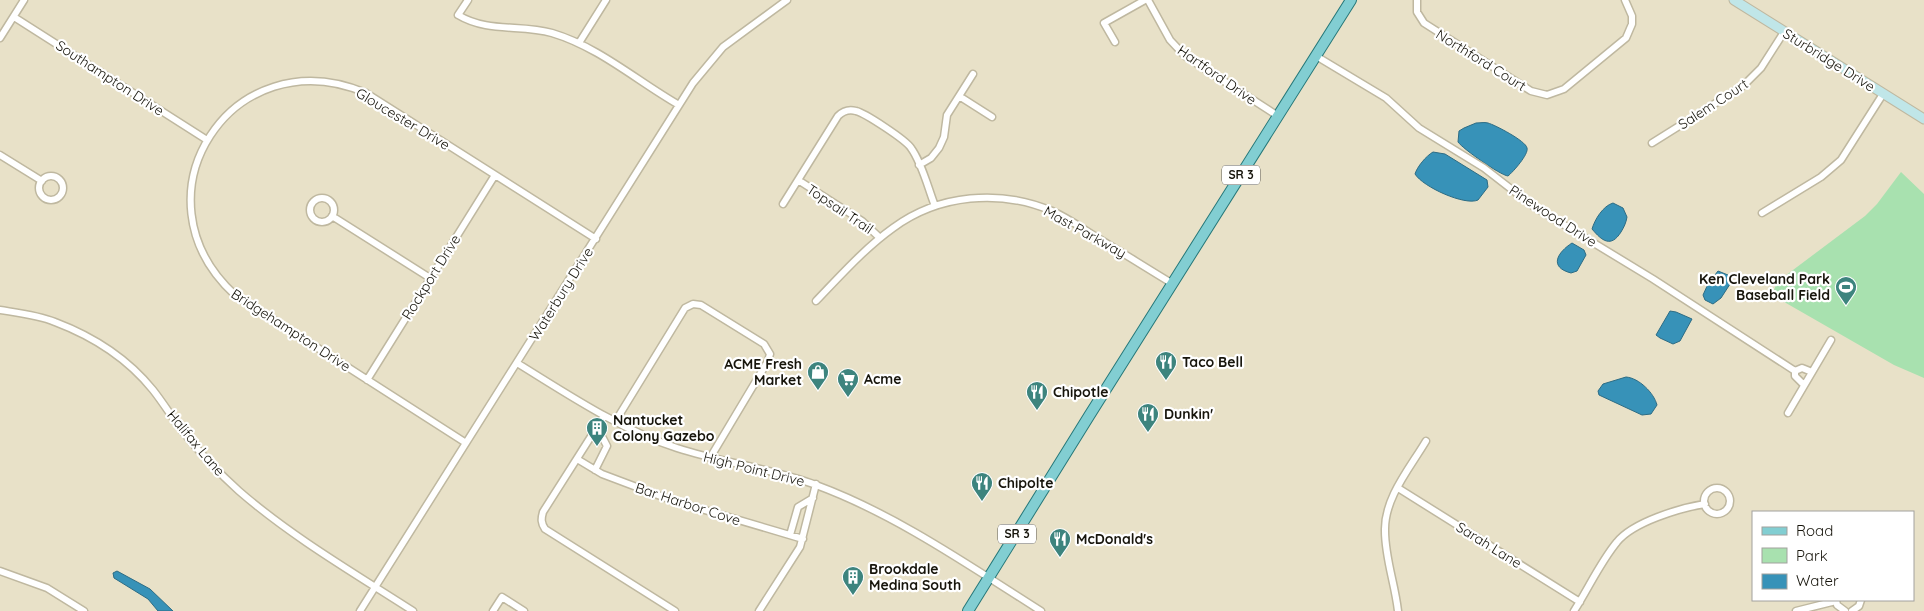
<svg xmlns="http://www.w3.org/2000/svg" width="1924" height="611" font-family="Quicksand,sans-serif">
  <rect width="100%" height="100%" fill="#e8e1c8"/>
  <path fill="#a8e1af" d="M1901 172 1924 194V378L1894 365 1779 299 1774 290 1777 282 1865 216 1877 204Z"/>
  <path fill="#3792b8" stroke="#2d6c84" d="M1476 123C1480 123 1484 122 1488 123 1495 125 1526 141 1527 148 1529 154 1513 172 1508 176 1500 175 1463 149 1458 142L1459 131 1464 128Z
    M1433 152 1445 154 1487 180 1488 187 1478 200C1465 206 1423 187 1415 174 1417 167 1426 156 1433 152Z
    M1613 203 1623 208 1627 217C1626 223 1624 227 1621 232 1611 248 1602 241 1592 229 1595 219 1603 206 1613 203Z
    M1572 243 1584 250 1586 255 1577 271 1571 273C1548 267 1558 252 1572 243Z
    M1718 271 1728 275 1732 281 1721 298 1713 304 1705 300 1703 295 1708 284Z
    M1670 311 1676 312 1692 319 1680 341 1673 344 1660 338 1656 335Z
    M1626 377C1639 378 1654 393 1657 405L1651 414 1642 415 1599 395 1598 391 1603 384Z
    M117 571 150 589 173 611H158L148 599 114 578 113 573Z"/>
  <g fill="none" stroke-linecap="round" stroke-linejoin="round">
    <g stroke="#bfb8a0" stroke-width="9">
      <path id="street" d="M468 0 458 15C488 33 521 24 552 33 599 47 637 81 679 105
        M1148 0 1170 40 1185 56 1278 116
        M1417 0V12L1424 23 1531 91 1547 95 1564 89 1626 38 1632 24V16L1625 0
        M14 17 207 140
        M0 38 24 0
        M1115 42 1104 23 1145 0
        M579 43 606 0
        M1316 56 1386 98 1419 128 1484 168 1533 206 1653 279 1795 371
        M959 96 992 117
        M1652 143 1743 86 1761 68 1784 32
        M0 155 42 181
        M919 165 931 158 939 148 944 137 947 115 973 74
        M39 188a12 12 0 1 1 24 0a12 12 0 1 1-24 0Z
        M798 180 862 221 880 238
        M310 210a12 12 0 1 1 24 0a12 12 0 1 1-24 0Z
        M783 204 838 116C843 111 849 109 856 111 865 113 906 140 911 148 922 163 928 188 935 206
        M1762 213 1821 177 1841 160 1883 94
        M332 216 430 278
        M816 301C840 276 865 248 893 228 939 194 1000 189 1052 211 1068 218 1083 229 1098 238 1123 253 1148 269 1173 284
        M0 310C19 313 38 315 55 322 92 336 128 359 153 390 164 404 173 419 184 433 201 454 219 473 239 491 292 537 354 573 413 611
        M517 363C569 395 619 429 677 448 723 463 771 468 816 485 895 514 970 566 1041 611
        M367 380 495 175
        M1804 385 1795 376V371L1802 368 1812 372
        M1788 413 1831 340
        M604 416 543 512C541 519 541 523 545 529L675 611
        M615 422 685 308 693 304 701 305 764 344 770 354 768 361 710 458
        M466 443 235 295C128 197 232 36 366 93L596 239
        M577 459 602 474 671 500 803 539
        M595 470 607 446 597 427
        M1704 501a13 13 0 1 1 26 0a13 13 0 1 1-26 0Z
        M1398 488 1580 602
        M790 535 798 507 813 498
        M0 571 47 588 84 611
        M1836 600 1837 605 1845 611
        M360 611 693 83 723 47 787 0
        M493 611 502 597 524 611
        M759 611 800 547 816 484
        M1398 611C1395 584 1385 558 1385 531 1384 498 1410 468 1426 441
        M1574 611C1588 589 1601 561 1617 542 1633 522 1680 508 1705 504
        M1796 611 1836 601
        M1852 611 1859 606 1861 600"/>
    </g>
    <g stroke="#bfb8a0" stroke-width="11">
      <path id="secondary" d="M1734 0 1924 119"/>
    </g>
    <g stroke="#267879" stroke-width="12">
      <path id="primary" d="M968 611 1089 416 1351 0"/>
    </g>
    <use href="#street" stroke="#fff" stroke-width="6"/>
    <use href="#secondary" stroke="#c0e6e8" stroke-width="9"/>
    <use href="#primary" stroke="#82ced2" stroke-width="10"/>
  </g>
  <defs>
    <g id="stadium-pin" transform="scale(1.125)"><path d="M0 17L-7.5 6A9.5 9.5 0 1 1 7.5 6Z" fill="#3d847e" stroke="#fff"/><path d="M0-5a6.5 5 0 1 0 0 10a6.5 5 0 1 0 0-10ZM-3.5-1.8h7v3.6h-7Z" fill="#fff"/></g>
    <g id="restaurant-pin" transform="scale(1.125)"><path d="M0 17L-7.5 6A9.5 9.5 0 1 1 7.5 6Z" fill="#3d847e" stroke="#fff"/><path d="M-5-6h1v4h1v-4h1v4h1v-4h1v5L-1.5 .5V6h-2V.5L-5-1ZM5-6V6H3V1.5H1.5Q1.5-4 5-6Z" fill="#fff"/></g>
    <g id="shop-pin" transform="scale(1.125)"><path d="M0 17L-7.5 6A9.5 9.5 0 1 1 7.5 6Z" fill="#3d847e" stroke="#fff"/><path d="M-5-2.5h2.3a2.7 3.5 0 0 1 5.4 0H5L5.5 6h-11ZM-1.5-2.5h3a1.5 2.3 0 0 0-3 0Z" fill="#fff"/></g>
    <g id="supermarket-pin" transform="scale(1.125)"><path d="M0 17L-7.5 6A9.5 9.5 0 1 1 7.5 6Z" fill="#3d847e" stroke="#fff"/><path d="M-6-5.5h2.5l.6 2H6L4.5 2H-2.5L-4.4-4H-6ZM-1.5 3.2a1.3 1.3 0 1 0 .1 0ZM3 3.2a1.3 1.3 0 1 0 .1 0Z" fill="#fff"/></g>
    <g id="building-pin" transform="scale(1.125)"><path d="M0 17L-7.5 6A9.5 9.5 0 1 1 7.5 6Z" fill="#3d847e" stroke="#fff"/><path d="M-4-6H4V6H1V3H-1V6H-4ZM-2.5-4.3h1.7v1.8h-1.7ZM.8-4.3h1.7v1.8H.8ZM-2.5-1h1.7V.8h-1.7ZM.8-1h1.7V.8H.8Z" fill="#fff"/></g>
  </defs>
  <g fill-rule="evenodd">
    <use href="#stadium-pin" x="1846" y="287"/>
    <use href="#restaurant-pin" x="1166" y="362"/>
    <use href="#shop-pin" x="818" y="372"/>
    <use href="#supermarket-pin" x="848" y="379"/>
    <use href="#restaurant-pin" x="1037" y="392"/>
    <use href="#restaurant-pin" x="1148" y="414"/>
    <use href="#building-pin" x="597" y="428"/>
    <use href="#restaurant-pin" x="982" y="483"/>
    <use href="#restaurant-pin" x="1060" y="539"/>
    <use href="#building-pin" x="853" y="577"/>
  </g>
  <g text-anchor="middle" stroke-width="4.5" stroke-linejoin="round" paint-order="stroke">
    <g fill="#fff" stroke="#5d5b55" stroke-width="1">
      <rect x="1222" y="165.5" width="38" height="19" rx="4"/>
      <rect x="998" y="524.5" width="38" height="19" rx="4"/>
    </g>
    <g font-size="12" font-weight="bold" fill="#17150c">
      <text x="1241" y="179">SR 3</text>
      <text x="1017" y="538">SR 3</text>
    </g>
    <g font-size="14" fill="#17150c" stroke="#fff">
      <text transform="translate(1481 60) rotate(32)" y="5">Northford Court</text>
      <text transform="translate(1829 60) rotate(32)" y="5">Sturbridge Drive</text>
      <text transform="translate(1217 75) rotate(35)" y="5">Hartford Drive</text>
      <text transform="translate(110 78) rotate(33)" y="5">Southampton Drive</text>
      <text transform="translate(1713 104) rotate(-33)" y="5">Salem Court</text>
      <text transform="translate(403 119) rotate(31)" y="5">Gloucester Drive</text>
      <text transform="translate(840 209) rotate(34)" y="5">Topsail Trail</text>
      <text transform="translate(1553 216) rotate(33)" y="5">Pinewood Drive</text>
      <text transform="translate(1085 232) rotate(29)" y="5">Mast Parkway</text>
      <text transform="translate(431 277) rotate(-58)" y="5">Rockport Drive</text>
      <text transform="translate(561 294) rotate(-58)" y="5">Waterbury Drive</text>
      <text transform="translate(291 330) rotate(33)" y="5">Bridgehampton Drive</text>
      <text transform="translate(196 443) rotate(50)" y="5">Halifax Lane</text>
      <text transform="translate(754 469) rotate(14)" y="5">High Point Drive</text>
      <text transform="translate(688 504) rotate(18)" y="5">Bar Harbor Cove</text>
      <text transform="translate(1489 545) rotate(32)" y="5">Sarah Lane</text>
    </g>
    <g font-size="14" font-weight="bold" fill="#17150c" stroke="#fff" text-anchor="start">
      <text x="1830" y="284" text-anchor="end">Ken Cleveland Park<tspan x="1830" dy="16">Baseball Field</tspan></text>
      <text x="1182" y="367">Taco Bell</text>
      <text x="802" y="369" text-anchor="end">ACME Fresh<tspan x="802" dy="16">Market</tspan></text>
      <text x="864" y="384">Acme</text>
      <text x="1053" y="397">Chipotle</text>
      <text x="1164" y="419">Dunkin'</text>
      <text x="613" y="425">Nantucket<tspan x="613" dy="16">Colony Gazebo</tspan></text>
      <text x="998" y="488">Chipolte</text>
      <text x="1076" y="544">McDonald's</text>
      <text x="869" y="574">Brookdale<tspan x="869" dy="16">Medina South</tspan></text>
    </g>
  </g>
  <rect x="1752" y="511" width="162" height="90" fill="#ffffff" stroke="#a2a19e"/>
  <rect x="1762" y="527" width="25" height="8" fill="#82ced2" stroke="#a2a19e"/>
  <text x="1796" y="536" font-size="15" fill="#17150c">Road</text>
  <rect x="1762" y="548" width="25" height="15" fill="#a8e1af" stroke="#a2a19e"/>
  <text x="1796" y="561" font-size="15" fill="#17150c">Park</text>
  <rect x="1762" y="574" width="25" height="15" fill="#3792b8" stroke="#a2a19e"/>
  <text x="1796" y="586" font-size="15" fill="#17150c">Water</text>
</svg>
